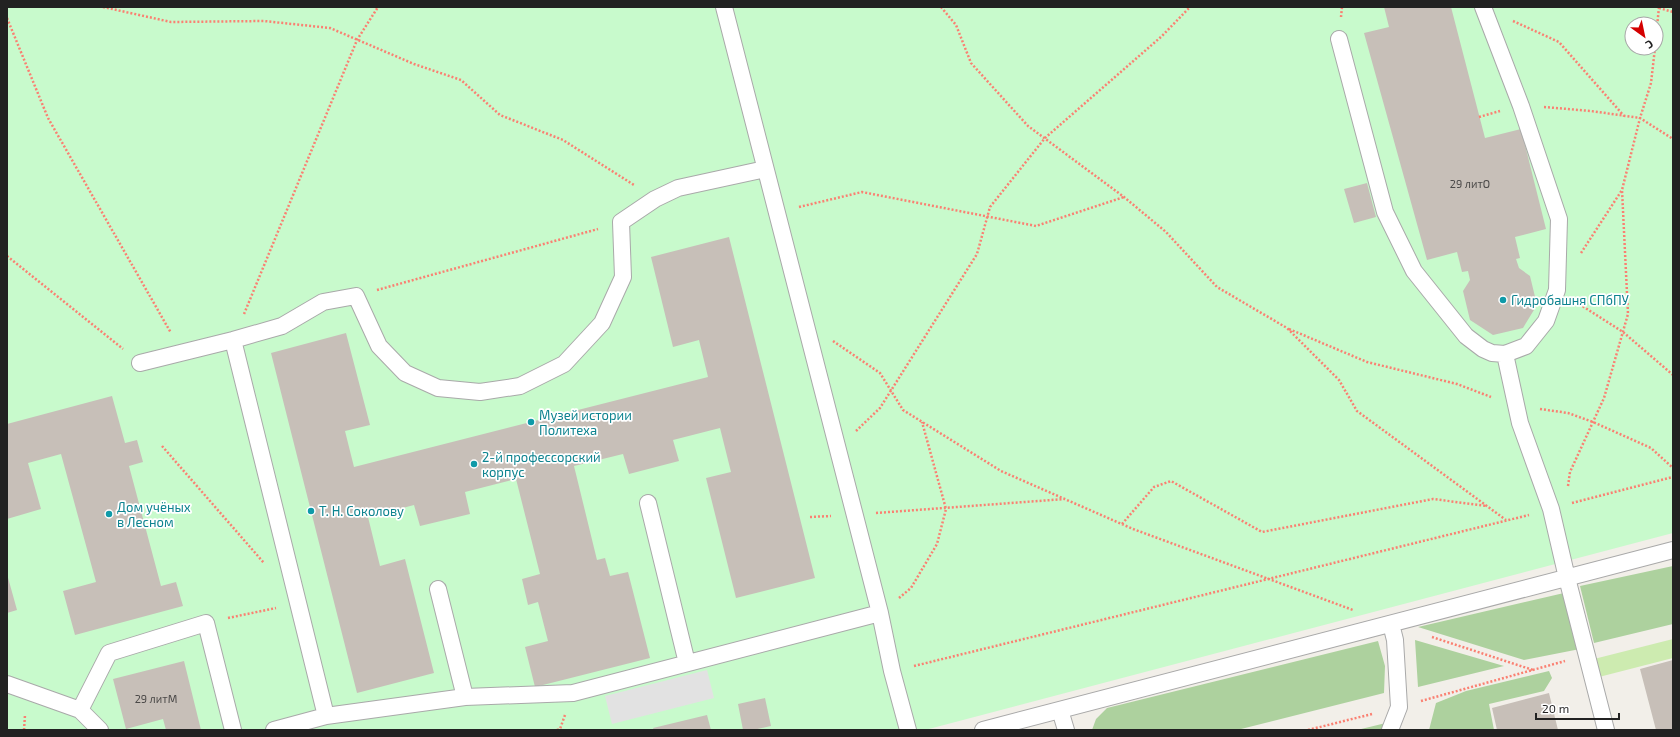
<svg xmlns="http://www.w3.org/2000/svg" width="1680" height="737" font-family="'Exo 2',sans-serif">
  <rect width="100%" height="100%" fill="#f2efe9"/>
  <path fill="#cdebb0" d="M1673 639V658L1599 677 1594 659Z"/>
  <path fill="#add19e" d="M1673 566V624L1594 643 1580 586Z
    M1564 593 1580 649 1524 660 1418 627Z
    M1415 640 1504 666 1418 687Z
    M1378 641 1385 666 1384 693 1237 730H1092L1096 719 1107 708Z
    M1549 671 1552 678 1544 691 1489 704 1494 730H1429L1436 703 1466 691Z
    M1390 722 1387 730H1357Z"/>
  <path fill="#c8facc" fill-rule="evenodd" d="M7 7H1673V533L925 730H7ZM1632 24H1656V48H1632Z"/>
  <path fill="#e2e2e2" d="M707 670 714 698 612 724 605 696Z"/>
  <path fill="#c7bfb8" d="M1384 7H1451L1485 138 1521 129 1546 229 1515 237 1520 258 1516 259 1519 268 1530 276 1537 305 1523 328 1493 335 1470 320 1463 291 1470 280 1468 271 1462 272 1457 252 1427 260 1364 33 1389 27Z
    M1367 183 1376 217 1354 223 1344 189Z
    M729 237 815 578 736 598 706 478 731 472 720 428 673 440 679 461 629 474 623 454 574 466 597 560 605 558 610 576 628 572 650 658 535 687 525 647 548 641 538 602 528 605 522 579 540 574 516 479 465 492 470 514 420 526 414 505 368 517 380 566 405 559 434 673 357 693 271 353 346 333 370 425 345 431 354 467 708 377 699 340 673 347 651 257Z
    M112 396 125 443 137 440 143 462 129 466 161 586 176 582 183 606 75 635 63 591 96 582 61 454 28 463 41 509 7 519V424Z
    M7 574 17 610 7 613Z
    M1673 660V730H1656L1640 669Z
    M184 661 201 730H166L163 719 126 729 113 679Z
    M1549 693 1558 730H1497L1492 708Z
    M765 698 771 726 753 730H743L738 704Z
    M707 715 711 730H654L653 728Z"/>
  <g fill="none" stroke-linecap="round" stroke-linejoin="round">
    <g stroke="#a9a9a9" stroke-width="18">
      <path id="lane" d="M724 7 880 613 892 671 908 730
        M1339 39 1385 212 1414 271 1466 336 1483 349 1492 353 1505 354 1526 346 1546 321 1557 290 1559 219 1521 106 1483 7
        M233 340 326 716
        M1505 354 1520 423 1551 509 1567 578 1606 730
        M140 363 233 340 282 326 323 302 356 296 379 346 405 373 438 388 480 392 520 386 564 364 602 323 623 277 621 222 655 199 678 188 765 169
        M648 503 687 663
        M438 589 465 697
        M7 684 80 710 100 730
        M80 710 109 653 206 623 233 730
        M1060 710 1066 730
        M274 730 326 716 465 697 573 693 880 613
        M983 730 1673 550
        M1390 730 1399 707 1395 640 1391 624"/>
    </g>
    <path stroke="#fa8072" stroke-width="2.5" stroke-dasharray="2 2" stroke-linecap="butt" d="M103 7 171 22 264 21 330 28 414 64 461 80 500 115 563 140 634 185
      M941 7 956 25 971 63 1028 126 1124 197 1166 232 1217 287 1287 328 1339 380 1357 411 1506 520
      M1659 8 1673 12
      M1341 17 1342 7
      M7 18 48 118 171 333
      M1513 21 1559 42 1624 116
      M1656 37 1659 7
      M1544 107 1591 111 1640 118 1673 139
      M1479 117 1500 111
      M799 207 862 192 1036 226 1124 197
      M1581 253 1622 190
      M7 256 123 349
      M377 290 598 229
      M1576 302 1623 332 1673 375
      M244 314 357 40 378 7
      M1289 329 1367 362 1457 384 1491 397
      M833 341 880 373 903 410 1001 471 1133 529 1353 610
      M1540 409 1568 413 1593 422 1651 448 1673 468
      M856 431 880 408 977 254 990 207 1045 138 1162 36 1190 7
      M162 446 264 563
      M1568 486 1570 472 1604 398 1628 314 1622 190 1640 118 1651 83 1655 48
      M1572 503 1673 477
      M876 513 1065 499
      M810 517 831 516
      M1122 524 1154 487 1171 481 1262 532 1433 499 1487 506
      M899 598 911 588 937 544 946 509 922 422
      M228 618 276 608
      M1432 637 1533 670
      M914 666 1529 515
      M1421 701 1565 661
      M24 730 25 715
      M557 730 560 729 565 715
      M1308 730 1372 714"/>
    <use href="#lane" stroke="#fff" stroke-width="16"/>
  </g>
  <g fill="#0f9aa8" stroke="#fff" stroke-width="1.5">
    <circle cx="1503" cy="300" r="4"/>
    <circle cx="531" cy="422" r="4"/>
    <circle cx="474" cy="464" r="4"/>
    <circle cx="311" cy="511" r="4"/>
    <circle cx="109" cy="514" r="4"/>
  </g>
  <g text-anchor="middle" stroke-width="3.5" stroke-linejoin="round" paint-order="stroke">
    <g font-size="11" fill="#4b4948">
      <text x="1470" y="188">29 литО</text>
      <text x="156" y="703">29 литМ</text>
    </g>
    <g font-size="13" fill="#0d838f" stroke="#fff" text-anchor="start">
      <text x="1511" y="305">Гидробашня СПбПУ</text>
      <text x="539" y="420">Музей истории<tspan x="539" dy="15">Политеха</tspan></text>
      <text x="482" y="462">2-й профессорский<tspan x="482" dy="15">корпус</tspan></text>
      <text x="117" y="512">Дом учёных<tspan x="117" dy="15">в Лесном</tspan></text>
      <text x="319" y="516">Т. Н. Соколову</text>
    </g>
  </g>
  <rect width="1680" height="737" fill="none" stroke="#222222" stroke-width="16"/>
  <g transform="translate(1644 36) rotate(147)"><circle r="19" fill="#ffffff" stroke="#a7a7a7"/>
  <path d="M0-3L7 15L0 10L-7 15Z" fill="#d40000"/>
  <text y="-6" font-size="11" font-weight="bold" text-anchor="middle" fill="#222222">С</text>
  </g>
  <path d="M1536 713v6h83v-6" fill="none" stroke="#222222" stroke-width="2"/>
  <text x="1542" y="713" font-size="12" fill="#222222" stroke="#ffffff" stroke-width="3" paint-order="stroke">20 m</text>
</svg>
